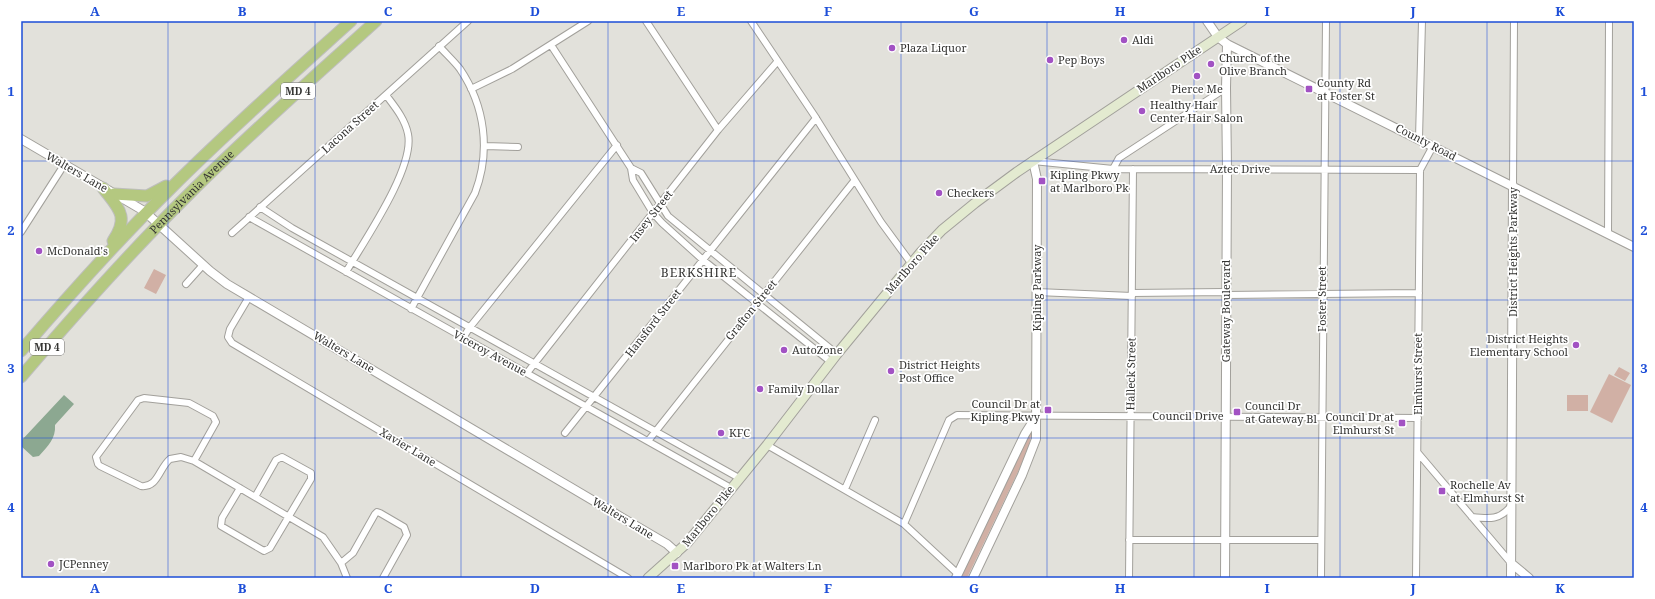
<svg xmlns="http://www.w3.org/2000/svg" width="1655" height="599" font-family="'Noto Serif',serif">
  <rect width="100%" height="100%" fill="#e2e1db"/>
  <path fill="#d1b0a5" d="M154 269 166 275 156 294 144 288Z
    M1619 367 1630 373 1625 381 1614 375Z
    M1609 374 1631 385 1612 423 1590 412Z
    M1567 395H1588V411H1567Z
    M1031 429 1032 431 1028 451 967 578H958Z"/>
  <path fill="#8ca891" d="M64 395 74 404 55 425C56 438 48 446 39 456L33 457 21 446V441Z"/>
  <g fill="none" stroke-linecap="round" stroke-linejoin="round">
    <g stroke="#a2a09b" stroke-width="8">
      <path id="minor" d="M646 21 718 130
        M751 21 816 118 881 222 911 263
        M551 45 631 168 633 180 653 213 662 223 703 260 831 362
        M471 89 512 69 588 21
        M1419 138 1422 21
        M485 146 518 147
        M1033 161 1113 169 1420 170 1433 146
        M631 168 641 173 668 216 837 354
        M1113 169 1119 158 1226 88
        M1513 186 1514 21
        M260 207 292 228 739 478
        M249 217 731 488
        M21 232 64 165
        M232 233 468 21
        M1608 234 1609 21
        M346 272C364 241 415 168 408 134 405 119 395 107 386 95
        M186 284 203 265
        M1037 292 1132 296
        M1132 293 1226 292
        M1226 295 1419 293
        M249 297 230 329 228 337 232 343 628 578
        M411 309 475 193C491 151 485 106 460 69 454 61 446 54 439 46
        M463 338 470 327 617 145
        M527 373 718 130 777 62
        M144 398 189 403 213 416 216 422 194 461 181 457 170 459C159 468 158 488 141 486L100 466 98 464 96 457 138 400Z
        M565 433 816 118
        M648 441 854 181
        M767 445 904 524 958 574
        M1418 453 1511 563
        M194 461 323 537 341 563 347 578
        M240 488 222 518 221 526 264 551 270 548 311 479V473L282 457 276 460 255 497
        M845 489 875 420
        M1472 517C1490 519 1500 520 1511 506
        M904 524 949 420 957 415 1418 418
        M1129 540H1321
        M341 563 353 553 375 514 377 512 380 513 404 527 407 535 383 578
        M1129 578 1133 169
        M1321 578 1326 21
        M1416 578 1420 170"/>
    </g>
    <g stroke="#a2a09b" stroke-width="10">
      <path id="tertiary" d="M1207 21 1218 37 1227 44 1634 247
        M21 139 144 211 210 271 227 284 626 520 667 544 677 553
        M1511 563 1529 578
        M956 578 1025 434 1037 415
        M973 578 1022 475 1036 439 1037 179 1033 161
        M1225 578 1227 168 1226 88 1227 44
        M1511 578 1513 186"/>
    </g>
    <g stroke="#a2a09b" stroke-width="11">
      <path id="secondary" d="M648 578 687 543 767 445 837 354 921 252 942 230 975 203 1017 172 1242 21"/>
    </g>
    <g stroke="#bebebd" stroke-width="13">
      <g id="trunk">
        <path d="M103 188C118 208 130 216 113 241"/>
        <path d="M114 194 147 196 166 186"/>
        <path d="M21 351C69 295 118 240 171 188 229 130 290 76 351 21"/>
        <path id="s1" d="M21 377C75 314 130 252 189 194 249 134 313 78 376 21"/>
      </g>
    </g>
    <use href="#minor" stroke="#fff" stroke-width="6"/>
    <use href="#tertiary" stroke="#fff" stroke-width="8"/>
    <use href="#secondary" stroke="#e3ead0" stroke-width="9"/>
    <use href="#trunk" stroke="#b4c880" stroke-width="11"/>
  </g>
  <path fill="none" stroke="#1d4ed8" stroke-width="1" stroke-opacity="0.55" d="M168 21V578M315 21V578M461 21V578M608 21V578M754 21V578M901 21V578M1047 21V578M1194 21V578M1340 21V578M1487 21V578M21 161H1634M21 300H1634M21 438H1634"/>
  <g fill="#a252c3" stroke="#fff" stroke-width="1.5">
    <circle cx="1124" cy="40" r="4"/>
    <circle cx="892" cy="48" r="4"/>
    <circle cx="1050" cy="60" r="4"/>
    <circle cx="1211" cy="64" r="4"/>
    <circle cx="1197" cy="76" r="4"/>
    <rect x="1305" y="85" width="8" height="8" rx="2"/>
    <circle cx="1142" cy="111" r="4"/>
    <rect x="1038" y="177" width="8" height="8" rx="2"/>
    <circle cx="939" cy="193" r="4"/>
    <circle cx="39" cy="251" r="4"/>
    <circle cx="1576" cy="345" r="4"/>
    <circle cx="784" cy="350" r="4"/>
    <circle cx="891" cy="371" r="4"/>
    <circle cx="760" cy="389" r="4"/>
    <rect x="1044" y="406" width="8" height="8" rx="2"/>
    <rect x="1233" y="408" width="8" height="8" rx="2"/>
    <rect x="1398" y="419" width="8" height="8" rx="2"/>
    <circle cx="721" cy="433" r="4"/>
    <rect x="1438" y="487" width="8" height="8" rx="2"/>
    <circle cx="51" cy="564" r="4"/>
    <rect x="671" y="562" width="8" height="8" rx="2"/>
  </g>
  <g text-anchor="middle" stroke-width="3.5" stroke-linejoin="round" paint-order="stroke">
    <g fill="#fff" stroke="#717170" stroke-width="1">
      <rect x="281" y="83" width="34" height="16" rx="3"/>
      <rect x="30" y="339" width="34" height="16" rx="3"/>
    </g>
    <g font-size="10" font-weight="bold" fill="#343432">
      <text x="298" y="95">MD 4</text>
      <text x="47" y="351">MD 4</text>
    </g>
    <g font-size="11" fill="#343432" stroke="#fff" text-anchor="start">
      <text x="1132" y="44">Aldi</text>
      <text x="900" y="52">Plaza Liquor</text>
      <text x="1219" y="62">Church of the<tspan x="1219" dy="13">Olive Branch</tspan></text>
      <text x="1058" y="64">Pep Boys</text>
      <text x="1317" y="87">County Rd<tspan x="1317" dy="13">at Foster St</tspan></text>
      <text x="1197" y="93" text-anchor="middle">Pierce Me</text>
      <text x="1150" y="109">Healthy Hair<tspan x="1150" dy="13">Center Hair Salon</tspan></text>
      <text x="1050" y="179">Kipling Pkwy<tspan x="1050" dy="13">at Marlboro Pk</tspan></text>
      <text x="947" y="197">Checkers</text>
      <text x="47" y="255">McDonald's</text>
      <text x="1568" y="343" text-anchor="end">District Heights<tspan x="1568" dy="13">Elementary School</tspan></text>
      <text x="792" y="354">AutoZone</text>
      <text x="899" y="369">District Heights<tspan x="899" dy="13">Post Office</tspan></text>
      <text x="768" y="393">Family Dollar</text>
      <text x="1040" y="408" text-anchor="end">Council Dr at<tspan x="1040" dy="13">Kipling Pkwy</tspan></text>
      <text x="1245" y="410">Council Dr<tspan x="1245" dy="13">at Gateway Bl</tspan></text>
      <text x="1394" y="421" text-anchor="end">Council Dr at<tspan x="1394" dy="13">Elmhurst St</tspan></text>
      <text x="729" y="437">KFC</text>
      <text x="1450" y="489">Rochelle Av<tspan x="1450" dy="13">at Elmhurst St</tspan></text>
      <text x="59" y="568">JCPenney</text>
      <text x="683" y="570">Marlboro Pk at Walters Ln</text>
    </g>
    <g font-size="11" fill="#343432" stroke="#fff">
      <text transform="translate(1169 69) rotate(-34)" y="4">Marlboro Pike</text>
      <text transform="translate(350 127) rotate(-42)" y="4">Lacona Street</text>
      <text transform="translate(1426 142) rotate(27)" y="4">County Road</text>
      <text x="1240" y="173">Aztec Drive</text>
      <text transform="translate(77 172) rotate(30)" y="4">Walters Lane</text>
      <text dy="4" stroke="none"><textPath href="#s1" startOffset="252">Pennsylvania Avenue</textPath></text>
      <text transform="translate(651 216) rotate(-52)" y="4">Insey Street</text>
      <text transform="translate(1513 252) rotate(-90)" y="4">District Heights Parkway</text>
      <text transform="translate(912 264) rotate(-49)" y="4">Marlboro Pike</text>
      <text transform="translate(1037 288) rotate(-90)" y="4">Kipling Parkway</text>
      <text transform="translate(1322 299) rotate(-90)" y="4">Foster Street</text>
      <text transform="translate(751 310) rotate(-51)" y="4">Grafton Street</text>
      <text transform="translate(1226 311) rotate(-90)" y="4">Gateway Boulevard</text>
      <text transform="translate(653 323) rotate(-52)" y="4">Hansford Street</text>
      <text transform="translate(344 352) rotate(31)" y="4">Walters Lane</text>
      <text transform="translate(490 353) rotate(29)" y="4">Viceroy Avenue</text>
      <text transform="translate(1131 374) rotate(-89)" y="4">Halleck Street</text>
      <text transform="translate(1418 374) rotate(-90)" y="4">Elmhurst Street</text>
      <text x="1188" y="420">Council Drive</text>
      <text transform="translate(408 447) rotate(31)" y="4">Xavier Lane</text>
      <text transform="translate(708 516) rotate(-51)" y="4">Marlboro Pike</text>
      <text transform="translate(623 518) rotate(31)" y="4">Walters Lane</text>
    </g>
    <g font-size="12" letter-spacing="1" fill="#343432" stroke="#fff">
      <text x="699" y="277">BERKSHIRE</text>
    </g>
  </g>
  <rect width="1655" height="599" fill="none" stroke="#ffffff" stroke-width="44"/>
  <rect x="22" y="22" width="1611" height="555" fill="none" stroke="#1d4ed8" stroke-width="1.5"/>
  <g font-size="13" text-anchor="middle" font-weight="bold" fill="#1d4ed8">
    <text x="95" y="16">A</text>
    <text x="242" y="16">B</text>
    <text x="388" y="16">C</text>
    <text x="535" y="16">D</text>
    <text x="681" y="16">E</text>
    <text x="828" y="16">F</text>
    <text x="974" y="16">G</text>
    <text x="1120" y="16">H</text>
    <text x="1267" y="16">I</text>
    <text x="1413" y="16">J</text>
    <text x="1560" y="16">K</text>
    <text x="11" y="96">1</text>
    <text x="1644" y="96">1</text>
    <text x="11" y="235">2</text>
    <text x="1644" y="235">2</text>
    <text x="11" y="373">3</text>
    <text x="1644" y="373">3</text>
    <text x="11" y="512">4</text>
    <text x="1644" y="512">4</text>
    <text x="95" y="593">A</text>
    <text x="242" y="593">B</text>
    <text x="388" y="593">C</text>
    <text x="535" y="593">D</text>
    <text x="681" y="593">E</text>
    <text x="828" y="593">F</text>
    <text x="974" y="593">G</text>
    <text x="1120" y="593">H</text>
    <text x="1267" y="593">I</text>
    <text x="1413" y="593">J</text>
    <text x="1560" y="593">K</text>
  </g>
</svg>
